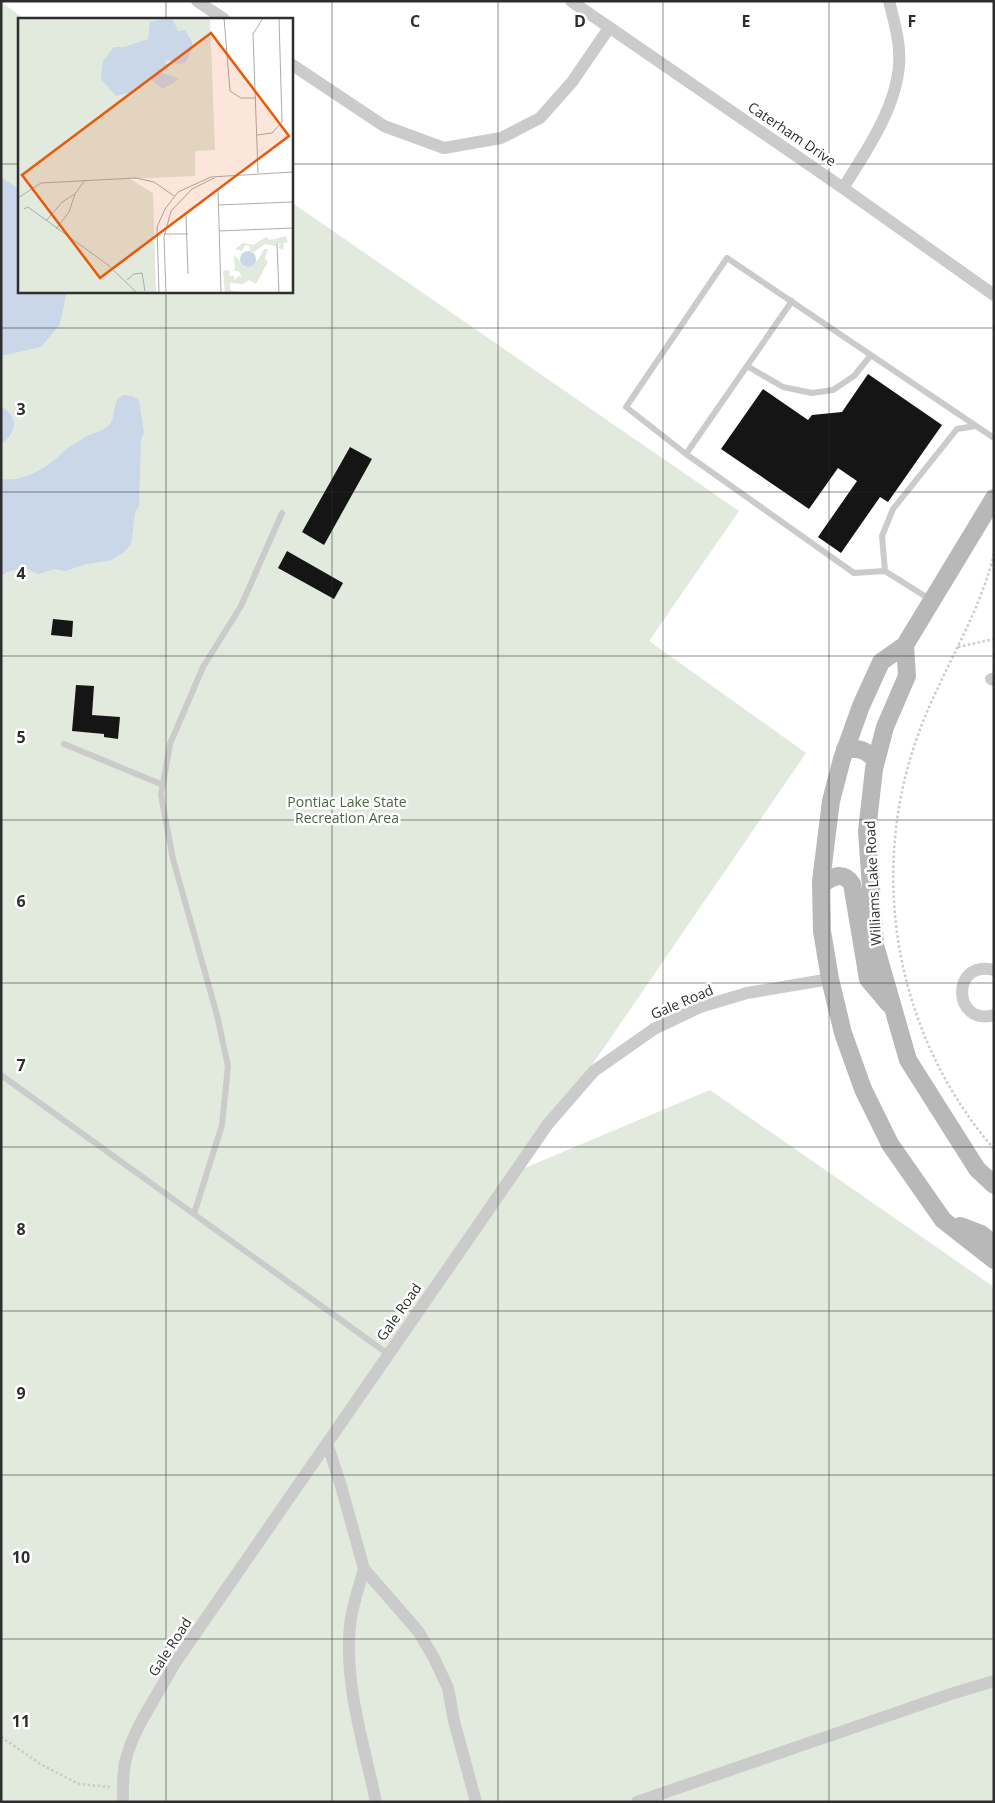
<svg xmlns="http://www.w3.org/2000/svg" width="995" height="1803" font-family="'Open Sans',sans-serif">
  <rect width="100%" height="100%" fill="#fff"/>
  <path fill="#e1eadd" d="M1 2 25 19H19V291H291V202L739 511 649 641 806 753 520 1170 710 1090 994 1287V1802H1Z"/>
  <path fill="#cad7e9" d="M1 177 19 189V291H66V295L61 320 58 327 41 347 1 356Z
    M123 395 132 396 139 400 144 432 141 440 139 506 135 513 131 544 123 553 109 561 87 564 65 571 54 569 39 574 35 573 28 569H18L7 572 1 576V479C22 482 41 471 57 458 61 455 64 450 69 447 74 444 80 441 85 437 92 433 103 432 109 425 117 416 111 401 123 395Z
    M1 407C19 416 17 433 1 444Z"/>
  <path fill="#151515" d="M868 374 942 425 888 502 880 497 841 553 818 537 857 481 838 468 809 509 721 449 763 389 808 420 812 415 842 412Z
    M350 447 372 459 324 545 302 532Z
    M287 551 343 583 334 599 278 568Z
    M53 619 73 621 72 637 51 635Z
    M76 685 94 686 92 715 120 717 118 739 104 737V734L72 731Z"/>
  <g fill="none" stroke-linecap="round" stroke-linejoin="round">
    <path stroke="#cbcbcb" stroke-width="2.5" stroke-dasharray="2.5 2.5" stroke-linecap="butt" d="M994 554C978 619 940 673 918 735 867 875 896 1036 994 1149
      M958 647 994 639
      M1 1737 42 1765 79 1784 111 1787"/>
    <path stroke="#cbcbcb" stroke-width="6" d="M792 301 686 454 626 407 727 258 994 438
      M747 366 783 387 812 393 833 390 854 376 871 355
      M686 454 854 573 885 571 931 600
      M885 571 882 536 893 509 957 429 975 426
      M64 744 163 785
      M1 1075 388 1354
      M194 1214 222 1125 228 1066 217 1015 173 859 161 795 170 744 203 667 241 606 282 513"/>
    <path stroke="#cbcbcb" stroke-width="12" d="M197 1 224 19
      M571 1 843 188 994 295
      M291 64 384 126 444 148 501 138 540 118 572 82 609 28
      M843 188C868 149 903 98 899 50 898 34 893 17 889 1
      M991 679 994 680
      M994 970C950 959 953 1027 994 1015
      M327 1443 341 1486 364 1569 418 1631 434 1658 448 1688 454 1721 476 1802
      M364 1569C359 1587 352 1606 350 1625 344 1685 364 1744 376 1802
      M123 1802C123 1788 122 1773 126 1759 133 1729 160 1691 175 1663L548 1124 594 1071 654 1029 700 1007 747 993 830 979
      M637 1802 951 1694 994 1681"/>
    <path stroke="#b8b8b8" stroke-width="18" d="M994 498 905 645 881 662 861 706 842 759 831 801 821 881 822 931 830 979 843 1033 863 1089 890 1144 943 1220 994 1260
      M905 645 907 676 885 727 874 769 867 831 875 945 908 1060 977 1169 994 1185
      M845 749C861 748 865 750 876 760
      M821 885C832 876 843 871 852 884L868 979 889 1004
      M960 1226 981 1234 994 1244"/>
  </g>
  <path fill="none" stroke="#2e2e2e" stroke-width="1" stroke-opacity="0.55" d="M166 1V19M332 1V1802M498 1V1802M663 1V1802M829 1V1802M1 164H19M291 164H994M166 291V1802M1 328H994M1 492H994M1 656H994M1 820H994M1 983H994M1 1147H994M1 1311H994M1 1475H994M1 1639H994"/>
  <g text-anchor="middle" stroke-width="5" stroke-linejoin="round" paint-order="stroke">
    <g font-size="14" fill="#2e2e2e" stroke="#fff">
      <text transform="translate(792 134) rotate(34)" y="5">Caterham Drive</text>
      <text transform="translate(873 883) rotate(-93)" y="5">Williams Lake Road</text>
      <text transform="translate(682 1002) rotate(-23)" y="5">Gale Road</text>
      <text transform="translate(399 1312) rotate(-55)" y="5">Gale Road</text>
      <text transform="translate(170 1647) rotate(-57)" y="5">Gale Road</text>
    </g>
    <g font-size="14" fill="#49663f" stroke="#fff">
      <text x="347" y="807">Pontiac Lake State<tspan x="347" dy="16">Recreation Area</tspan></text>
    </g>
  </g>
  <g transform="translate(18 18)">
    <rect width="275" height="275" fill="#fff"/>
    <path d="M0 0H192L197 132 177 133V158L112 161 135 175 138 275H0ZM268 218 270 224 266 225 265 232 260 230 263 225 257 228 247 226 236 234 232 233V228L227 227 224 233 217 231 225 225 235 227 248 219 252 222ZM246 231H250L247 240 250 244 238 266 231 262 225 266 212 265V272L226 275H207L205 253 211 252 212 259 215 257 217 262 220 258 223 259 222 254 214 252 217 251 216 237 227 249 240 242Z" fill="#e1eadd"/>
    <path d="M149 1 155 2 160 13 167 12 174 24V32L167 45 159 46 150 42 147 44 149 49 142 50 145 55 161 61 145 71 131 60 114 74 98 78 83 61 85 43 96 29H106L130 21 132 4ZM222 241a8 8 0 1 1 16 0a8 8 0 1 1-16 0Z" fill="#cad7e9"/>
    <path fill="none" stroke="#ababab" stroke-width="1" d="M206 0 212 73 223 80H238M239 117 254 115 264 104 261 0M240 155 235 16 245 0M200 172 203 275M0 180 23 165 118 160 136 164 156 178M200 187 275 184M6 191 10 189 90 247 119 275M168 198 170 256M28 203 44 184 57 176M38 211 51 194 57 176 67 162M201 213 275 210M146 216H170M259 226 261 275M109 262 116 256 124 255 127 273M141 275 139 209 147 191 160 174 193 159 275 154M148 275 146 219 153 193 174 171 196 160"/>
    <path fill="#e8590c" fill-opacity="0.15" stroke="#e8590c" stroke-width="2.5" d="M193 15 271 118 82 260 4 157Z"/>
    <rect width="275" height="275" fill="none" stroke="#2e2e2e" stroke-width="2.5"/>
  </g>
  <g font-size="16" text-anchor="middle" font-weight="bold" fill="#2e2e2e" stroke="#fff" stroke-width="5" stroke-linejoin="round" paint-order="stroke">
    <text x="415" y="27">C</text>
    <text x="580" y="27">D</text>
    <text x="746" y="27">E</text>
    <text x="912" y="27">F</text>
    <text x="21" y="415">3</text>
    <text x="21" y="579">4</text>
    <text x="21" y="743">5</text>
    <text x="21" y="907">6</text>
    <text x="21" y="1071">7</text>
    <text x="21" y="1235">8</text>
    <text x="21" y="1399">9</text>
    <text x="21" y="1563">10</text>
    <text x="21" y="1727">11</text>
  </g>
  <rect width="995" height="1803" fill="none" stroke="#2e2e2e" stroke-width="5"/>
</svg>
